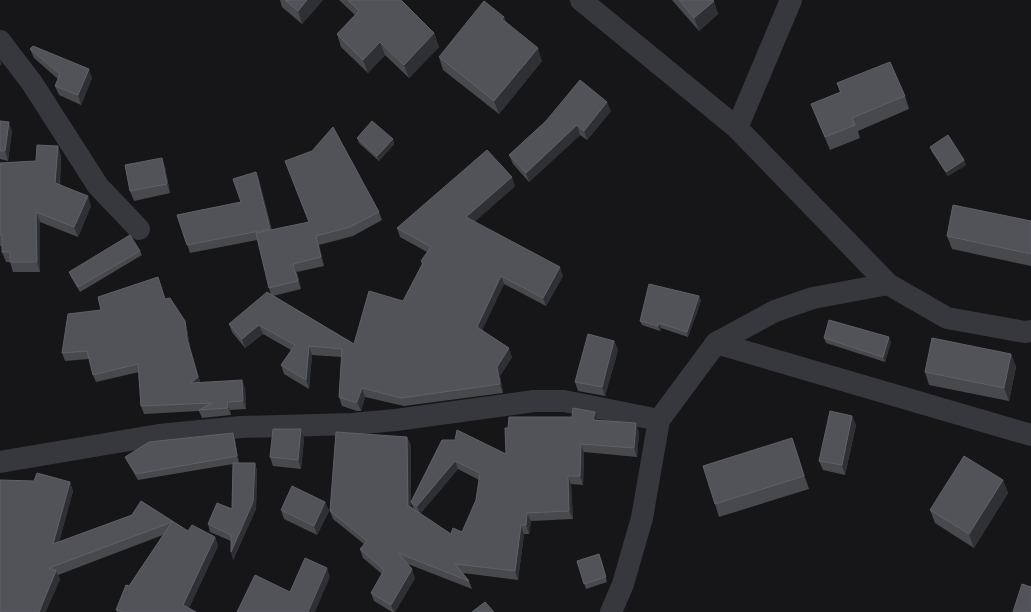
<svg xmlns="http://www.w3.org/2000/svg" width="1031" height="612" font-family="Lato,sans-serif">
  <rect width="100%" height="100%" fill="#161618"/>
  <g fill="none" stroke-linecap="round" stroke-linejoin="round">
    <path stroke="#37383d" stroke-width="22" d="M581 0 737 128 888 284 947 318 1025 332 1031 331
      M0 41 32 83 98 186 139 229
      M737 128 791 0
      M716 343 1031 435
      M0 462 159 435 241 427 352 424 396 420 534 401H564L659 420
      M611 612 623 584 642 518 659 420 716 343 775 311 813 298 888 284"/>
  </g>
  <path fill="#47494d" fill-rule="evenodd" d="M280 0H323L302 24 282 7Z
    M339 0H401L434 33 439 47 409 78 385 55 368 73 341 47 337 34 355 15Z
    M672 0H713L718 14 699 31Z
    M504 17 506 22 542 61 499 114 443 70 439 57Z
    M30 49 92 78 81 105 59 95 55 86 58 79 34 58Z
    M837 83 905 96 909 109 858 131 860 138 830 150 811 104 840 92Z
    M611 111 587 140 580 135 529 182 513 164 509 155 546 121Z
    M0 121 12 131 8 161 0 159Z
    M357 138 393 139 394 144 379 161 359 143Z
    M58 146 61 157 60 184 91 206 78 237 40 222V272H13L10 262H6L2 252V246H0V163L36 161Z
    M930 147 964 160 966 165 948 176 932 152Z
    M165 167 170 193 134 201 130 191Z
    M256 172 259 180 272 230 379 212 382 220 353 236 319 245 324 266 297 272 301 289 273 296 354 344 403 301 422 264 421 261 427 252 400 237 397 228 515 186 474 222 563 276 546 306 504 284 482 330 512 357 500 376 503 393 404 406 365 397 361 411H357L342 406 339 397 342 357 312 355 309 389 284 374 281 365 291 350 263 334 245 348 232 332 229 324 271 295 269 288 257 240 190 253 177 215 241 202Z
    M1031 221V266L952 249 947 236Z
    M140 251 142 255 80 292 71 277 69 272Z
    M699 296 701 301 688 337 661 328 660 331 642 325 640 321Z
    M165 299 185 321 187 329 190 347 200 382 245 388 246 409 230 410 231 415 202 418 199 411 144 414 141 406 139 372 96 382 93 375 89 359 65 361 62 353 101 310Z
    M824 338 891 342 885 362 826 343Z
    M614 341 618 350 605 396 578 391 575 382Z
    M1011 354 1016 367 1009 401 929 385 925 372Z
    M852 416 856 425 845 475 823 470 819 461Z
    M598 420 639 432 637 457 584 452 583 485 571 484 573 519 531 521 529 534H524L518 580 463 573 469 581 472 589 408 564 415 578 395 612H392L374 601 371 593 382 574 363 558 360 549 364 544 333 519 330 511 407 437 411 446V501L442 440 506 454ZM458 469 479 480 476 500 462 532 451 534 420 514ZM411 503 414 509 411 508Z
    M233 433 235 440 239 463H255L257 471 256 509 233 560 231 541 210 532 208 524 232 509 233 464 138 480 128 463 125 457Z
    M304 438 301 469 273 466 270 457Z
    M792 438 809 489 719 517 715 504Z
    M1003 480 1008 493 974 548 935 523 930 510Z
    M70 482 73 491 59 542 132 515 141 501 188 531 215 537 218 546 189 608 196 612H117L116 610 129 586 163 535 58 575 60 580 0 612Z
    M325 502 329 511 317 535 284 519 281 510Z
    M601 559 607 582 586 589 577 561Z"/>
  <path fill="#2f3033" d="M307 0H323L302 24 298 11Z
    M714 1 718 14 699 31 694 18Z
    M504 17 509 30 502 19Z
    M434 33 439 47 409 78 404 65Z
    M380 42 385 55 368 73 363 60Z
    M538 48 542 61 499 114 494 101Z
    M0 59 2 64 0 66Z
    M89 69 92 78 81 105 78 95Z
    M607 102 611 111 587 140 584 131Z
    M9 122 12 131 8 161 5 151Z
    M577 125 580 135 529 182 526 173Z
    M393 139 394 144 379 161 377 156Z
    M58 146 61 157 59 193 55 183Z
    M162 158 165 167 170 193 167 184Z
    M964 160 966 165 948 176 946 172Z
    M256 172 259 180 273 236 270 229Z
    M512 177 515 186 470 226 466 217Z
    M88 196 91 206 78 237 74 227Z
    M36 212 40 222V272L37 262Z
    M316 236 319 245 324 266 321 257Z
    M293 264 297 272 301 289 298 281Z
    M560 267 563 276 546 306 543 298Z
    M501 276 504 284 480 335 477 327Z
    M699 296 701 301 688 337 687 332Z
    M185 321 187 329 190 347 201 385 191 383 187 339Z
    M659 323 661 328 660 331 658 326Z
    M259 325 263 334 245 348 242 339Z
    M889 337 891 342 885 362 883 357Z
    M614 341 618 350 605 396 602 387Z
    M309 346 312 355 309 389 306 380Z
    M509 348 512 357 500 376 503 393 500 384 497 367Z
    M1011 354 1016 367 1009 401 1004 388Z
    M242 380 245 388 246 409 243 401Z
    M362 388 365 397 361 411 357 402Z
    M227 402 230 410 231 415 228 408Z
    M595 412 598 421 593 420Z
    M852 416 856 425 845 475 842 465Z
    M636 423 639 432 637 457 634 448Z
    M301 429 304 438 301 469 298 460Z
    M233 433 235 440 239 463 237 456Z
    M407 437 411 446V516L408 507Z
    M792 438 797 451 809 489 804 476Z
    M581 444 584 452 583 485 580 476Z
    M455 461 458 469 420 514 417 506Z
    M255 463 257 471 256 509 233 560 231 552Z
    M568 476 571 484 573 519 569 511Z
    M1003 480 1008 493 974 548 969 534Z
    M70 482 73 491 56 553 53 544Z
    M325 502 329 511 317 535 314 526Z
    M527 513 531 521 529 534 526 525Z
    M521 525 524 534 518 580 515 571Z
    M215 537 218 546 187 612 183 605Z
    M327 568 330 577 315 612H308Z
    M412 569 415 578 395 612H394L391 605Z
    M56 571 60 580 46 612H39Z"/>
  <path fill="#525359" stroke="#5f6168" d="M285 0H307L298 11Z
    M348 0H401L434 33 404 65 380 42 363 60 337 34 359 11Z
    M679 0H712L714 1 694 18Z
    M484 1 504 17 502 19 538 48 494 101 439 57Z
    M33 46 89 69 78 95 55 86 60 74 30 49Z
    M890 62 905 96 852 118 855 125 825 137 811 104 841 92 837 83Z
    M580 80 607 102 584 131 577 125 526 173 509 155 546 121Z
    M0 121 9 122 5 151H0Z
    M372 121 393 139 377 156 357 138Z
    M333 127 379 212 350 227 316 236 321 257 293 264 298 281 269 288 256 233 309 222 285 161 312 151Z
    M948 135 964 160 946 172 930 147Z
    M37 145 58 146 55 183 88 196 74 227 36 212 37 262H10V252H2V235H0V163L36 161Z
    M487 150 512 177 466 217 560 267 543 298 501 276 477 327 509 348 497 367 500 384 401 398 362 388 357 402H354L339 397 342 349 309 346 306 380 281 365 295 345 259 325 242 339 229 324 267 292 354 344 369 291 403 301 423 263 421 261 431 247 397 228Z
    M162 158 167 184 130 191 125 165Z
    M256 172 270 229 187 245 177 215 241 202 233 179Z
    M953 205 1031 221V254L947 236Z
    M130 235 140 251 78 287 69 272Z
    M158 277 165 299 170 298 185 321 187 339 198 377 191 383 242 380 243 401 227 402 228 408 199 410 212 403 141 406 138 364 93 375 87 351 62 353 68 314 101 310 98 297Z
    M649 284 699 296 687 332 659 323 658 326 640 321Z
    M829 320 889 337 883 357 824 338Z
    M588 334 614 341 602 387 575 382Z
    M932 338 1011 354 1004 388 925 372Z
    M573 408 595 412 593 420 636 423 634 448 581 444 580 476H568L569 511 527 513 526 525H521L515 571 455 564 469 581 398 553 412 569 391 605 371 593 384 570 360 549 367 541 330 511 336 432 407 437 408 507 409 506 451 534 453 528 462 532 476 500 480 473 455 461 417 506 411 502 442 440H455L457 430 506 454 505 428H508L509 417H572Z
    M830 411 852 416 842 465 819 461Z
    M273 429H301L298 460 270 457Z
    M233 433 237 456 136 474 125 457 149 442Z
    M792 438 804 476 715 504 703 466Z
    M964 456 1003 480 969 534 930 510Z
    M233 463H255L253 502 231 552V535L208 524 217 503 232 509Z
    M37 473 70 482 53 544 132 515 141 501 188 531 192 525 215 537 183 605 196 612H123L116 610 126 585 129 586 172 522 49 568 56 571 39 612H0V480L34 481Z
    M292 486 325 502 314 526 281 510Z
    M599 554 606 577 584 584 577 561Z
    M305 558 327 568 308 612H309H237L255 575 290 592Z
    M1022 584 1031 587V612H1013Z
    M485 602 494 612H472Z"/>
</svg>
